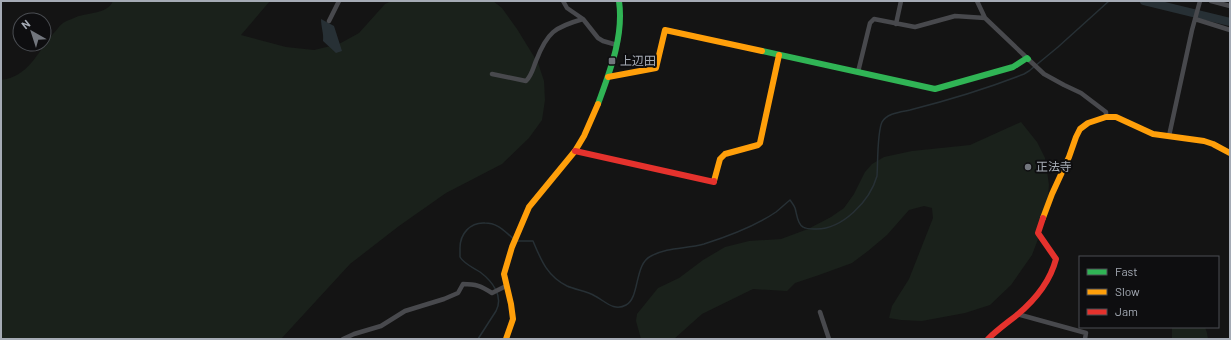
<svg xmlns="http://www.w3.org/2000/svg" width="1231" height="340" font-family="Barlow,'Noto Sans JP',sans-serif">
  <rect width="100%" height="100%" fill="#141414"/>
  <path fill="#1a211b" d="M113 1H270L241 35 286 47 314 50 339 44 359 33 385 4 392 1H493L502 8 517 29 538 63 544 81 545 100 542 120 529 138 502 164 446 193 399 226 350 264 281 339H1V80C28 77 37 53 53 34 56 31 59 26 63 23 66 21 71 19 74 18 86 12 107 15 113 1Z
    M1021 122 1037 142 1045 158 1049 185 1046 218 1032 255 1011 285 990 305 965 313 922 321 901 320 889 318 892 306 909 279 933 218 932 208 924 206 909 210 887 235 868 251 852 263 819 275 795 283 787 291 753 289 702 314 674 339H641L636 321 637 314 658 288 679 278 703 260 725 247 749 241 781 239 808 229 831 217 844 208 854 194 865 172 872 164 884 157 912 151 970 145Z
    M1172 327H1205L1207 333 1208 339H1172Z"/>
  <path fill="#273035" d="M321 19 334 26 342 51 336 53 323 41C324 34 321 27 321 19Z"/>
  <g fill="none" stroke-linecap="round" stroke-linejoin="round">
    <path stroke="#273035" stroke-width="1.5" d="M517 241H533C541 260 547 276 567 286 576 290 587 291 595 296 605 301 614 312 626 305 640 298 634 264 651 256 668 247 686 249 704 244 729 236 754 227 776 212 781 208 785 204 790 200 792 203 794 205 795 208 797 214 797 224 803 227 806 229 811 229 815 229 842 230 870 201 877 176 878 163 877 133 882 122 887 113 901 112 910 110 949 100 986 89 1024 74L1029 71 1058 47 1109 1
      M478 339 496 311C504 296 492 281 480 272 474 268 464 264 460 257 460 255 460 251 460 248 460 234 470 222 485 223 498 223 504 231 514 239"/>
    <path stroke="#273035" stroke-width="8" d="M1144 1 1230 22"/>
    <path stroke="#48494d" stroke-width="4.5" d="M563 1 567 8 583 19 598 38 603 41 617 45
      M977 1 985 18 1027 58
      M1211 1 1230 6
      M1195 19 1230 30
      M329 21 339 1
      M896 24 901 1
      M1028 59 1044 74 1064 85 1081 93 1106 112V117
      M858 72 870 23 874 19 915 27 955 16 985 18
      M492 74 526 81C532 75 533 68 536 61 547 32 555 27 583 19
      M1169 136 1192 30 1200 1
      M820 312 829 339
      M1017 314 1086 333 1085 339
      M343 339 354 334 381 326 405 311 444 299 458 293 463 284C476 284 481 286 492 293L506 286"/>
    <path stroke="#30b455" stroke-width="6" d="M762 51 935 89 1013 67 1027 58 1028 59
      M598 104C610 71 624 36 619 1"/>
    <path stroke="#ff9f0a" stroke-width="6" d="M608 77 656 68 665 30 762 51
      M714 181 720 159 725 154 758 145 760 143 779 55
      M1043 218 1052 194 1069 157 1076 137 1080 129 1088 123 1106 117H1116L1153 134 1204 141 1213 144 1230 153
      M506 339 513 319 511 304 504 274 512 247 529 207 575 151 584 136 598 104"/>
    <path stroke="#e5322d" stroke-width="6" d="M575 151 714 182V181
      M988 339C997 330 1007 323 1017 315 1035 300 1050 282 1056 259L1038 233 1043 218"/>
  </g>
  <g fill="#72767d" stroke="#0e0e10" stroke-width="1.5">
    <rect x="608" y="57" width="8" height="8" rx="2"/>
    <circle cx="1028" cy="167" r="4"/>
  </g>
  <g text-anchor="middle" stroke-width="4" stroke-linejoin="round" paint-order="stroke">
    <g font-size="12" fill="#a5abb5" stroke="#0e0e10" text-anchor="start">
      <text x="620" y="65">上辺田</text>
      <text x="1036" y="171">正法寺</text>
    </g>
  </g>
  <rect width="1231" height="340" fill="none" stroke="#a5abb5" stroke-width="4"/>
  <rect x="1079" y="256" width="140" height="72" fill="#0e0e10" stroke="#4a4d52"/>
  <rect x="1087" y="269" width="20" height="6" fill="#30b455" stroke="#4a4d52"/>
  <text x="1115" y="276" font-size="12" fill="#a5abb5">Fast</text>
  <rect x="1087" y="289" width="20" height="6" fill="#ff9f0a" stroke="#4a4d52"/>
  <text x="1115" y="296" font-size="12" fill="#a5abb5">Slow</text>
  <rect x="1087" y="309" width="20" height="6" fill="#e5322d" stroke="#4a4d52"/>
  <text x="1115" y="316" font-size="12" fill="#a5abb5">Jam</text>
  <g transform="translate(32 32) rotate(321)"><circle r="19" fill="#0e0e10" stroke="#4a4d52"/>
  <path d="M0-3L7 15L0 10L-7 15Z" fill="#72767d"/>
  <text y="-6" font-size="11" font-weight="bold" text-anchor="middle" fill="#a5abb5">N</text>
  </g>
</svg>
